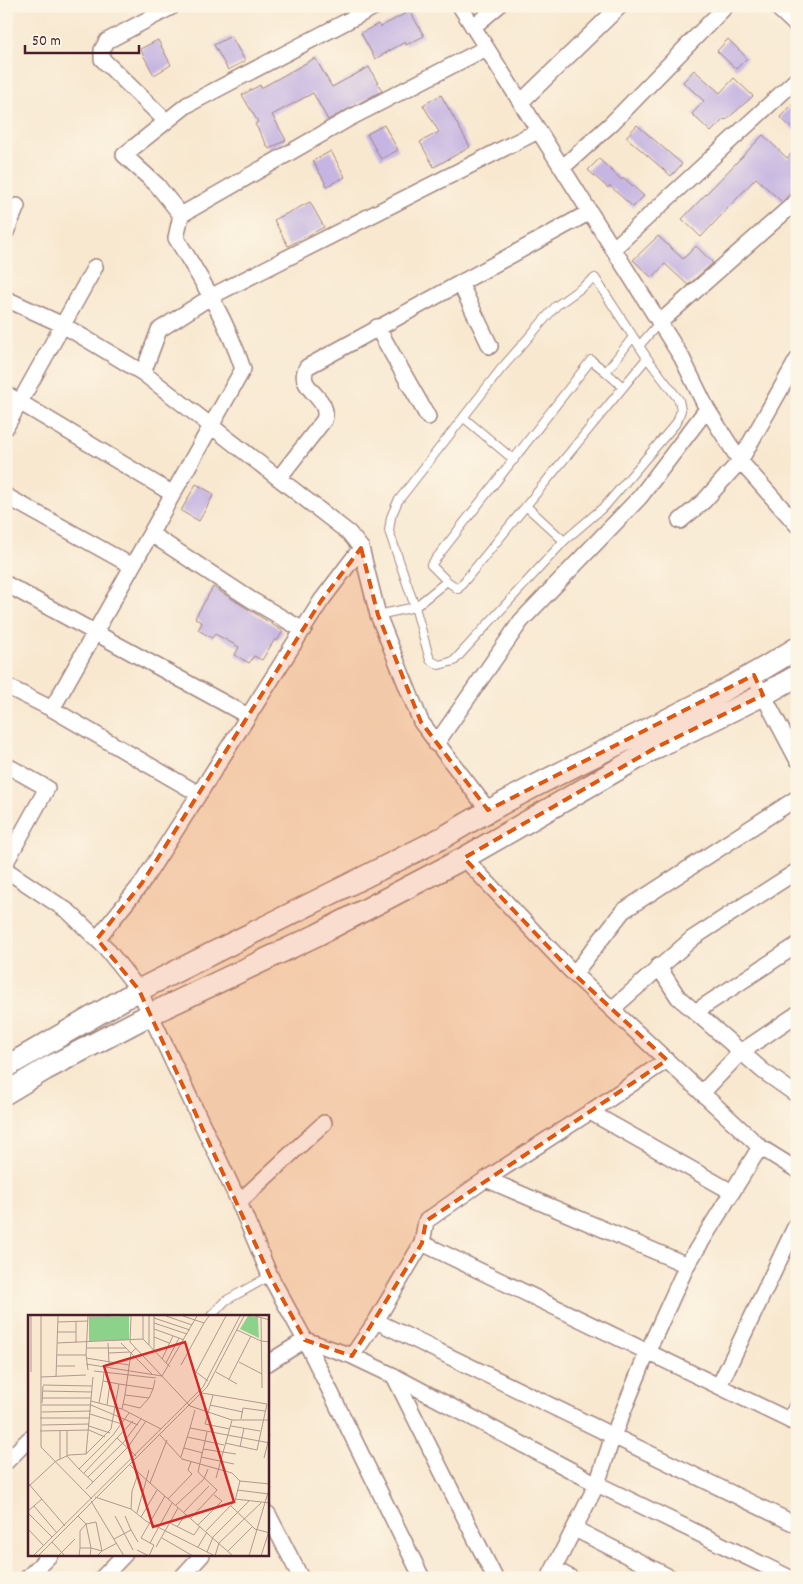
<svg xmlns="http://www.w3.org/2000/svg" width="803" height="1584" font-family="Dekko,sans-serif">
  <rect width="100%" height="100%" fill="#fcf5e5"/>
  <filter id="ink" filterUnits="userSpaceOnUse"><feTurbulence type="fractalNoise" baseFrequency=".02" numOctaves="2"/><feDisplacementMap in="SourceGraphic" scale="10" xChannelSelector="R" yChannelSelector="G"/><feConvolveMatrix kernelMatrix="1 2 1 2 8 2 1 2 1" color-interpolation-filters="sRGB"/></filter>
  <filter id="wash" filterUnits="userSpaceOnUse"><feTurbulence type="fractalNoise" baseFrequency=".0096" numOctaves="4" result="noise"/><feDisplacementMap in="SourceGraphic" scale="20" xChannelSelector="R" yChannelSelector="G"/><feGaussianBlur stdDeviation="1.12" result="paint"/><feColorMatrix in="noise" values="0 0 0 0 0 0 0 0 0 0 0 0 0 0 0 0 0 1.4 0 .05"/><feComposite in="paint" operator="in"/></filter>
  <g filter="url(#wash)">
    <rect width="100%" height="100%" fill="#f8e8d0"/>
    <g id="blocks">
      <path fill="#c6b5e2" d="M410 11 424 36 406 45 405 42 375 59 361 33 378 24 380 27Z
        M231 36 245 61 228 70 214 45Z
        M728 39 747 58 736 69 717 51Z
        M158 40 171 65 154 75 140 49Z
        M315 58 332 87 369 67 382 91 328 120 313 93 272 115 286 140 269 149 255 124 258 122 242 95 260 85 261 88Z
        M694 70 720 93 734 78 753 96 726 120 724 119 711 132 692 114 704 101 683 82Z
        M441 95 470 147 434 167 420 142 439 132 423 105Z
        M797 100V133L780 117Z
        M384 125 398 150 381 159 367 134Z
        M637 125 682 164 671 176 626 137Z
        M763 135 787 158 797 148V186L782 202 756 178 701 237 682 219Z
        M331 151 345 177 327 186 313 161Z
        M599 159 622 180 624 178 644 196 633 207 610 186 608 188 588 170Z
        M310 202 324 227 288 246 274 220Z
        M658 236 683 259 696 246 713 263 688 285 665 264 652 278 633 260Z
        M196 484 214 494 199 521 181 511Z
        M213 587 283 631 277 641 275 639 262 660 254 656 249 663 235 655 239 647 215 634 212 638 198 630 202 623 195 618Z"/>
    </g>
  </g>
  <g filter="url(#ink)">
    <use href="#blocks" fill-opacity="0" stroke="#a1847e" stroke-width="1"/>
    <g fill="none" stroke-linecap="round" stroke-linejoin="round">
      <g stroke="#a1847e" stroke-width="10">
        <path id="lane" d="M639 346 659 323
          M606 372 623 387
          M464 418 514 460
          M526 506 564 541
          M447 581 431 565 591 360 606 372 633 337
          M378 615 415 607 389 531 391 517 398 501 501 369 556 306 595 278 647 358 679 400 681 410 677 422 606 505 564 541 454 661 439 665 430 660 415 607 447 581 458 589 647 358
          M211 1316 225 1301 270 1276"/>
      </g>
      <g stroke="#a1847e" stroke-width="18">
        <path id="street" d="M460 6 682 358 707 409
          M473 27 498 6
          M521 102 620 6
          M166 121 102 59V50L107 41 173 6
          M562 168 612 123 726 6
          M181 215 350 118 486 48
          M6 232 17 206
          M613 249 797 79
          M460 283 490 346
          M6 299 63 325 143 373 349 533 361 548 378 615 421 722 488 810
          M659 323 797 201
          M377 327 428 417
          M143 373 159 330 212 296 538 131
          M6 394 173 494
          M6 427 95 267
          M279 478 324 420C332 397 294 389 307 367L590 212
          M6 496 132 566
          M680 521 704 501 740 461 797 360
          M151 534 250 599 303 630
          M6 584 248 716
          M6 686 52 709 199 794 321 601 361 548
          M759 687 797 759
          M52 709 243 369C227 321 202 280 176 238L181 215 157 185 124 155 187 105 376 6
          M436 744 521 621 640 497 707 409 740 461 797 525
          M6 765 47 788 6 862
          M464 858 574 974 760 1147 687 1265
          M6 870 69 912 106 948 139 990 239 1202 270 1276 305 1340 422 1578
          M97 939 142 883 199 794
          M658 966 678 997 763 1071 797 1095
          M574 974 623 911 797 798
          M612 1009 693 938 797 871
          M695 1012 797 945
          M702 1093 741 1052 797 1014
          M590 1112 667 1060
          M760 1147 797 1170
          M486 1179 590 1112 732 1192
          M239 1202 324 1123
          M422 1243 426 1221 486 1179 687 1265 647 1353 613 1436 597 1484 549 1578
          M376 1321 422 1243 797 1424
          M352 1356 376 1321 797 1525
          M268 1363 305 1340 352 1356 394 1376 597 1484 790 1578
          M394 1376 495 1578
          M719 1386 797 1223
          M790 1421 797 1406
          M6 1462 29 1439
          M268 1514 301 1578
          M575 1529 671 1578
          M554 1569 571 1578
          M27 1578 50 1555
          M102 1578 124 1555
          M181 1578 202 1555"/>
      </g>
      <g stroke="#a1847e" stroke-width="24">
        <path id="secondary" d="M780 6 797 22
          M6 1067 139 990 444 837C558 767 684 719 797 648
          M6 1093 46 1069 151 1014 317 935 464 858 657 747 763 695 797 676"/>
      </g>
      <use href="#lane" stroke="#fff" stroke-width="8"/>
      <use href="#street" stroke="#fff" stroke-width="15"/>
      <use href="#secondary" stroke="#fff" stroke-width="21"/>
    </g>
  </g>
  <path fill="#e0560e" fill-opacity="0.2" stroke="#e0560e" stroke-width="4" stroke-dasharray="10 6" stroke-linejoin="round" d="M361 548 378 615 421 722 488 810 754 675 763 695 657 747 464 858 574 974 667 1060 426 1221 422 1243 352 1356 305 1340 270 1276 139 990 97 939 142 883 321 601Z"/>
  <g transform="translate(28 1315)">
    <rect width="241" height="241" fill="#f8e8d0"/>
    <path d="M101 1V25L61 26V2ZM220 1 230 2 231 23 212 14Z" fill="#8cd28b"/>
    <path fill="none" stroke="#b2988e" stroke-width="1" d="M13 1V132L64 184M60 1H83M103 1 102 27 162 91 204 105H242M115 1V24L142 52M138 1 164 10M155 1 176 8 181 1M227 1 242 5M233 2 234 73M126 3 162 15M30 7 60 6M126 8 159 19M126 14 151 23M209 15 233 26 242 27M30 17H48M126 22 141 28M29 28 115 24M48 28V7M80 28 81 48M93 28 124 59M121 30V1M59 33H98M108 33 103 38 97 80 121 83 125 74M126 35V1M81 38 102 37M29 40H58L60 55M58 40 60 1M58 43 101 50M134 44 145 21M211 47 234 59M138 48 151 23 156 25M58 49 134 61 169 1M153 50 176 8M29 51H47M66 56 128 63M3 57V1M76 57 75 66 91 69 125 74 127 65M188 57 209 69M13 62 58 60M28 62 30 1M201 64 223 21M180 66 168 57 198 1M15 70 64 71M15 76 64 77M174 78 239 89M97 80 94 94 133 114M185 80 177 109 202 114M14 83H63M63 86 94 94M14 88 15 71M71 88 75 66M95 89 112 93 121 83M14 90H63L110 110M79 90 82 68M182 90 215 97M14 97 63 96M62 99 94 109M12 103H62M213 104 215 93 237 96M14 110 61 109M61 111 82 118M203 111 232 116M162 113 167 95M12 116 61 115 77 122M32 116V144M39 116V141L51 154M132 120 154 144 204 158 212 166 207 186 178 216M159 122 196 130M89 123 108 141M197 128 229 135 239 89M212 132 216 113M156 133 175 138M175 134 208 139M58 139 83 114 91 69M153 142 162 113 242 128M173 142 206 149M236 143 242 119M102 150 122 168 139 125M56 158 105 106M60 162 95 128 113 104M188 163 204 105M212 166 242 169M65 167 100 132 118 106M0 168 37 211M122 168 205 241M0 172 28 146 41 140 58 139 65 62M58 174 65 167 51 154 85 120 101 98M209 175 241 179M137 181 113 223 122 228 144 188M67 182 103 194 118 206 187 241M140 184 164 159 160 155 163 147M207 184 242 188M63 186 96 241M148 190 176 164 180 154M6 191 29 218M203 191 227 214 242 218M103 194 104 176 110 159M0 196 14 184M156 197 181 171M0 198 24 222M109 198 121 155M50 201 58 209 63 233H52L51 241M87 201 105 235M97 201 103 215M113 202 129 175M163 203 189 175 170 157 179 117M142 208 166 220 172 211M170 210 194 186 186 180M149 212 158 199M0 214 16 231M134 223 165 241M86 224 103 215 110 227M24 227 37 241M128 232 150 193M170 232 179 217M52 233V216L58 209 68 207 74 236 69 241M109 235 121 241 126 230 122 228M200 236 224 212M179 237 185 222 221 186M5 241 175 72 212 1M10 241 179 72 216 1M30 241 47 224M62 241 63 233 74 236 89 228M187 241 191 228 233 188M221 241 242 171M233 241 242 213"/>
    <path fill="#d62828" fill-opacity="0.15" stroke="#d62828" stroke-width="2.5" d="M157 27 206 187 125 212 76 51Z"/>
    <rect width="241" height="241" fill="none" stroke="#4a1f2b" stroke-width="2.5"/>
  </g>
  <rect width="803" height="1584" fill="none" stroke="#fcf5e5" stroke-width="25"/>
  <path d="M25 45v8h114v-8" fill="none" stroke="#4a1f2b" stroke-width="2.5"/>
  <text x="32" y="45" font-size="15" fill="#4a1f2b" stroke="#fcf5e5" stroke-width="4" paint-order="stroke">50 m</text>
</svg>
